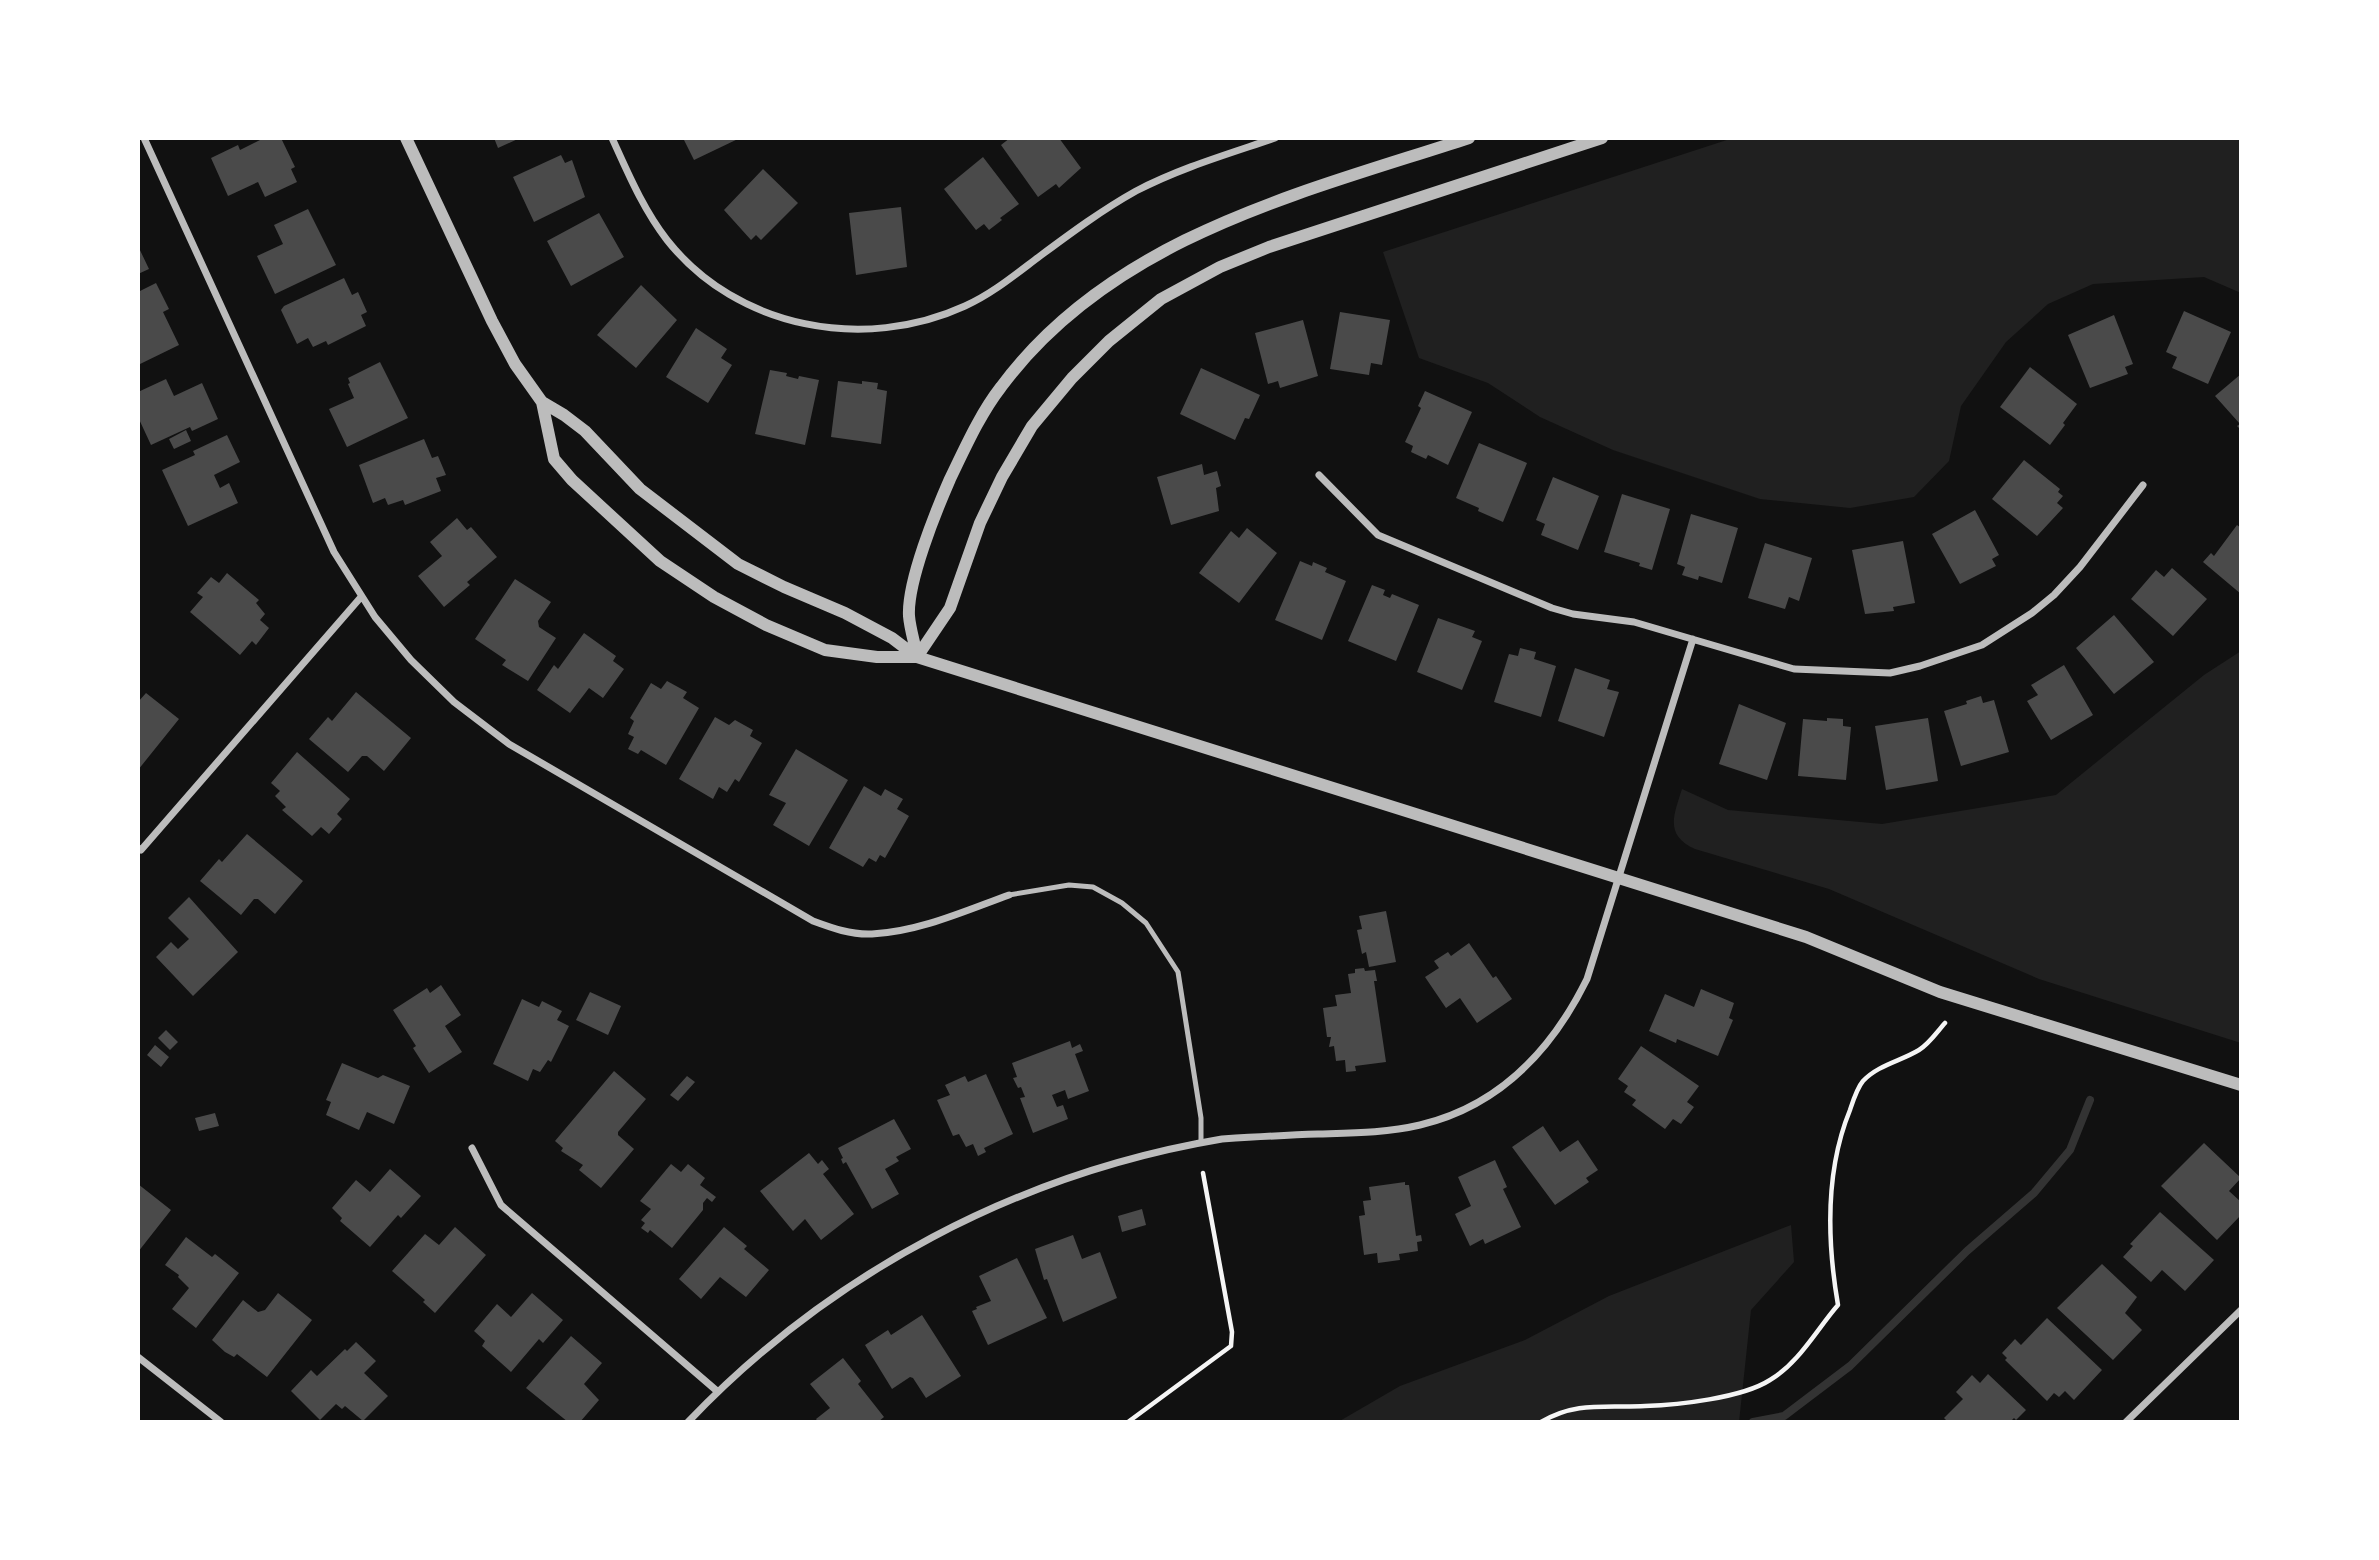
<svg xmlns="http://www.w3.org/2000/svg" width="2379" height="1560" font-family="Manrope,sans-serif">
  <rect width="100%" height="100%" fill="#111"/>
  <path fill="#202020" d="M1733 138H2241V293L2204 277 2093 284 2048 304 2006 342 1961 406 1949 461 1914 497 1850 508 1760 499 1613 450 1540 417 1488 383 1419 358 1383 252Z
    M2241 651V1043L2039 979 1829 889 1695 849C1664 835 1674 815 1682 789L1728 810 1882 824 2056 795 2204 675Z
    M1791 1225 1794 1262 1751 1310 1739 1422H1338L1400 1386 1525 1340 1609 1296Z"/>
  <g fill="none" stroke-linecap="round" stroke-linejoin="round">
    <path stroke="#333" stroke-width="8" d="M1753 1422 1784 1416 1850 1366 1967 1251 2034 1193 2070 1150 2090 1100"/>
  </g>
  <path fill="#4a4a4a" d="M264 138H281L295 167 291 169 297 182 265 197 258 182 228 196 211 158 238 145 240 150Z
    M494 138H520L498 148Z
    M683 138H740L694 160Z
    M1010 138H1059L1081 168 1059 188 1056 184 1038 197 1001 145Z
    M561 155 565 163 572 160 585 197 534 222 513 177Z
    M983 157 1019 204 1000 218 1002 220 989 230 984 224 976 230 944 189Z
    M763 169 798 203 761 240 756 235 751 240 724 210Z
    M901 207 907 267 856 275 849 213Z
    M308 209 336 265 275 294 257 256 283 244 274 225Z
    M599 213 624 257 571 286 547 241Z
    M138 246 149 269 138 274Z
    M344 278 352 295 358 292 367 312 361 315 366 326 328 345 326 341 313 347 308 338 297 344 281 310 284 306Z
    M156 283 169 309 163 312 179 345 138 365V292Z
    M641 285 677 320 636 368 597 335Z
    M2184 311 2231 332 2208 384 2172 368 2177 357 2166 352Z
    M1340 312 1390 320 1382 365 1371 363 1369 375 1330 369Z
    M2114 315 2133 364 2125 367 2128 374 2090 388 2068 335Z
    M1303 320 1318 376 1280 388 1278 381 1268 384 1255 333Z
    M696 328 727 349 721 358 732 365 708 403 666 377Z
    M380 362 408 418 347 447 329 409 354 398 348 384 350 383 348 378Z
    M2030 367 2077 404 2063 423 2065 425 2050 445 2000 407Z
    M1201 368 1260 395 1249 419 1245 418 1235 440 1180 414Z
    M770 370 787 373 786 376 798 379 799 376 819 380 805 445 755 434Z
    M2241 374V430L2237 426 2240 424 2215 396Z
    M166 379 174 396 202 383 218 419 192 431 190 427 151 445 138 417V392Z
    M838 381 862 384V381L878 383 877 389 887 391 881 444 831 437Z
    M1425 391 1472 412 1448 465 1428 455 1426 459 1411 452 1413 446 1405 442 1421 408 1418 406Z
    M186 430 191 441 174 449 169 439Z
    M227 435 240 462 214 475 220 488 229 483 238 503 188 526 162 470 195 455 193 451Z
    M424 439 432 458 438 456 446 475 436 478 441 491 405 505 403 500 388 505 385 498 373 503 359 465Z
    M1479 443 1527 463 1503 522 1478 511 1479 508 1456 498Z
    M2024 460 2060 489 2058 492 2063 496 2057 503 2063 508 2037 536 1992 499Z
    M1202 464 1204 475 1217 471 1221 486 1216 488 1219 511 1171 525 1157 477Z
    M1553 477 1599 496 1578 550 1541 535 1545 524 1536 520Z
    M1622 494 1670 509 1652 570 1639 566 1640 563 1604 552Z
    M1975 510 1999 555 1992 559 1996 566 1960 584 1932 534Z
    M1691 514 1738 528 1722 583 1699 576 1698 580 1682 575 1685 567 1677 564Z
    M457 518 467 530 471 527 497 557 467 582 470 585 444 607 418 576 442 556 430 542Z
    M2237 525 2241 528V594L2203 562 2211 553 2214 556Z
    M1247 528 1277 553 1239 603 1199 573 1231 531 1239 538Z
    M1903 541 1915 603 1893 607 1894 611 1865 614 1852 550Z
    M1765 543 1812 558 1799 601 1789 597 1785 609 1748 598Z
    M1300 561 1312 566 1313 562 1327 568 1325 572 1346 581 1322 640 1275 620Z
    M2172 568 2207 599 2173 636 2131 599 2156 570 2164 577Z
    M227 573 259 600 256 603 265 614 260 620 269 628 256 645 252 641 240 655 190 612 203 597 197 593 211 577 219 583Z
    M515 579 551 602 538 621 539 627 556 638 528 681 502 665 506 660 475 639Z
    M1372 585 1385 590 1383 595 1390 598 1392 594 1419 605 1396 661 1348 641Z
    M2114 615 2154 662 2114 694 2076 648Z
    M1438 618 1475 631 1472 637 1482 641 1462 690 1417 672Z
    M584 633 616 656 613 661 624 669 603 698 589 688 570 713 537 690 554 665 558 669Z
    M1520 648 1536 652 1534 659 1556 666 1541 717 1494 702 1509 654 1518 656Z
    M2064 665 2093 715 2051 740 2027 701 2038 695 2031 685Z
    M1575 668 1610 680 1607 689 1619 692 1604 737 1558 721Z
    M667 681 687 692 683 698 699 708 666 765 641 750 638 754 628 749 634 737 628 734 634 721 630 718 651 683 661 689Z
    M356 692 411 738 384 771 367 756H362L348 772 309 739 328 717 332 721Z
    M146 693 179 719 138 770V702Z
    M1981 696 1983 703 1994 700 2009 752 1961 766 1944 711 1967 704 1966 701Z
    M1739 704 1786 723 1767 780 1719 764Z
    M715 717 729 725 735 720 753 730 750 736 762 743 739 782 735 779 727 792 719 787 713 799 679 779Z
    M1827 718 1843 719V726L1851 727 1846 780 1798 776 1803 719 1827 721Z
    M1928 718 1938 781 1886 790 1875 726Z
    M796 749 848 780 809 846 773 825 786 803 769 795Z
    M297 752 350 799 337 814 342 819 329 834 321 827 312 836 282 810 286 807 275 796 280 791 271 783Z
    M864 786 881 796 885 789 903 799 897 809 909 816 885 858 880 855 876 862 869 858 863 867 829 848Z
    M247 834 303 881 275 914 258 899H254L241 915 200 881 219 859 222 862Z
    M189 897 238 952 193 996 156 957 171 942 178 949 189 939 168 918Z
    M1386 911 1396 962 1369 967 1366 952 1362 954 1357 930 1362 929 1359 916Z
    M1469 943 1493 978 1496 976 1512 999 1477 1023 1460 998 1446 1008 1425 977 1439 968 1434 961 1448 952 1451 956Z
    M1364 968 1365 971 1375 970 1377 981H1374L1386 1062 1355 1066 1356 1071 1346 1072 1345 1060 1336 1061 1334 1046 1329 1047 1331 1037H1327L1323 1008 1337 1006 1335 995 1351 993 1348 974 1355 973V969Z
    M441 985 461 1015 445 1026 462 1052 429 1073 413 1048 416 1046 393 1010 427 988 430 993Z
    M1701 989 1734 1003 1729 1018 1733 1020 1718 1056 1677 1039 1676 1043 1649 1031 1665 994 1694 1007Z
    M590 992 621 1006 608 1035 576 1020Z
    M522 999 539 1007 542 1001 562 1011 557 1020 569 1026 551 1062 548 1060 540 1072 533 1069 528 1081 493 1064Z
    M166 1030 178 1042 170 1050 158 1038Z
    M1070 1041 1072 1048 1080 1044 1083 1051 1075 1054 1089 1091 1068 1099 1065 1090 1052 1095 1057 1107 1063 1105 1068 1119 1033 1133 1020 1098 1025 1097 1021 1087 1018 1088 1013 1078 1017 1077 1012 1063Z
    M155 1045 169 1057 161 1067 147 1055Z
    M1641 1046 1699 1086 1687 1102 1694 1107 1681 1124 1673 1119 1665 1129 1632 1105 1636 1100 1624 1092 1628 1086 1618 1079Z
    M342 1063 378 1078 383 1075 410 1086 394 1124 367 1112 359 1130 326 1115 331 1102 326 1100Z
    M614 1071 646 1099 618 1132V1135L634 1149 601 1188 579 1170 583 1165 561 1151 563 1148 555 1141Z
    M986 1074 1013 1134 984 1148 986 1152 978 1156 973 1144 966 1147 959 1134 953 1136 937 1100 950 1095 945 1085 965 1076 968 1082Z
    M687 1076 695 1082 678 1101 670 1095Z
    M215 1113 219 1126 199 1131 195 1118Z
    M894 1119 911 1149 896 1157 899 1161 885 1169 899 1194 872 1209 846 1162 843 1164 841 1159 843 1158 838 1148Z
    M1543 1126 1560 1152 1578 1140 1598 1170 1586 1178 1589 1182 1555 1205 1512 1147Z
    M2204 1143 2241 1178 2229 1191 2241 1202V1215L2217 1240 2161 1186Z
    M809 1153 818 1164 822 1160 829 1169 823 1174 854 1214 821 1240 805 1219 793 1231 760 1191Z
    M1495 1160 1507 1187 1503 1189 1521 1227 1485 1244 1483 1239 1470 1246 1455 1214 1471 1206 1458 1177Z
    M671 1164 681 1172 688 1164 705 1178 700 1185 716 1197 712 1202 707 1198 703 1203V1210L672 1248 650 1230 648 1233 641 1228 645 1223 641 1220 651 1209 640 1201Z
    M390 1169 421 1196 401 1218 398 1215 370 1247 340 1221 342 1218 332 1208 356 1180 370 1192Z
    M1405 1182V1185H1409L1416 1236 1421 1235 1422 1241 1417 1242 1418 1251 1399 1254 1400 1260 1378 1263 1377 1253 1364 1255 1359 1216 1365 1215 1363 1201 1371 1200 1369 1187Z
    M138 1184 171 1210 138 1252Z
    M1142 1209 1146 1225 1122 1232 1118 1216Z
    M2160 1212 2214 1260 2185 1291 2162 1270 2151 1282 2123 1257 2133 1246 2130 1244Z
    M455 1227 486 1255 435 1313 423 1302 425 1300 392 1271 425 1234 439 1245Z
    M724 1227 747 1246 744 1249 769 1270 746 1297 720 1277 701 1299 679 1279Z
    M1073 1235 1082 1259 1100 1252 1117 1298 1063 1322 1047 1279 1044 1280 1035 1249Z
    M186 1237 212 1257 215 1254 239 1273 196 1328 172 1309 189 1288 178 1277 179 1275 165 1265Z
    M1017 1258 1047 1318 988 1345 972 1311 977 1309 976 1307 991 1301 979 1276Z
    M2102 1264 2137 1297 2125 1313 2142 1330 2113 1360 2057 1308Z
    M278 1293 312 1320 267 1377 237 1354 234 1357 225 1352 212 1340 243 1300 258 1312 265 1310Z
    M532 1293 563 1320 543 1343 539 1339 511 1372 482 1346 485 1341 474 1331 497 1304 511 1317Z
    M922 1315 961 1376 926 1398 913 1378 910 1377 892 1389 865 1345 888 1330 891 1335Z
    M2047 1318 2102 1370 2074 1400 2065 1391 2059 1397 2054 1393 2047 1401 2005 1360 2007 1358 2002 1353 2015 1339 2021 1345Z
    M571 1336 602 1363 584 1384 599 1400 580 1422H568L526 1388Z
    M356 1342 376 1361 364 1373 388 1396 363 1421 345 1406 342 1409 336 1404 320 1420 291 1391 311 1370 317 1376 345 1349 347 1351Z
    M843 1358 861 1381 858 1384 884 1417 878 1422H818L816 1419 830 1408 810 1384Z
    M1988 1374 2026 1410 2016 1420 2014 1418 2010 1422H1948L1944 1418 1963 1399 1956 1392 1972 1375 1980 1383Z"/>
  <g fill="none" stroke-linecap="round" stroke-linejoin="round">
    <path stroke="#f5f5f5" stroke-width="4.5" d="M1128 1422 1231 1346 1232 1332 1203 1173
      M1541 1422C1576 1401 1606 1408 1645 1406 1678 1405 1742 1398 1770 1380 1799 1363 1817 1329 1838 1305 1827 1241 1825 1171 1850 1110 1853 1101 1857 1088 1863 1081 1878 1065 1901 1061 1919 1050 1929 1044 1937 1032 1945 1023"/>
    <path stroke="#bcbcbc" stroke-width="5" d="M1009 895 1069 885 1093 887 1122 903 1146 923 1178 972 1201 1118V1143"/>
    <path stroke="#bcbcbc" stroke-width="7" d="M144 138 334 552 375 617 411 660 454 702 509 744 813 921C832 928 851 935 872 934 918 932 965 911 1009 895
      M612 138C628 173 643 209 667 240 737 329 865 352 965 306 992 294 1016 274 1040 256 1071 233 1102 210 1136 191 1180 168 1228 154 1275 138
      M1319 475 1378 535 1552 608 1573 614 1634 622 1794 669 1890 673 1920 666 1982 645 2032 613 2054 595 2080 567 2143 485
      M138 848 141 850 361 597
      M472 1148 501 1205 717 1391
      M138 1357 221 1422
      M688 1422C830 1273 1019 1173 1222 1139 1254 1137 1286 1135 1318 1134 1352 1133 1386 1133 1420 1125 1500 1106 1552 1050 1587 979L1693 639
      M2126 1422 2241 1310"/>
    <path stroke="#bcbcbc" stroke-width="12" d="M406 138 492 321 515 364 542 402 564 415 585 431 640 489 738 564 784 587 845 613 892 638 917 657
      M542 402 554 459 572 480 660 561 714 597 766 625 825 650 877 657H917L1806 937 1940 992 2241 1085
      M917 657 950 608 980 523 1002 477 1032 426 1072 378 1109 341 1161 299 1220 267 1269 247 1602 138
      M917 657C915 644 910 629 909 616 907 582 936 511 950 479 965 448 980 414 1001 387 1112 237 1301 193 1469 138"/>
  </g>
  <rect width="2379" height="1560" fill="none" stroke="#ffffff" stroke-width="280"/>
</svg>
